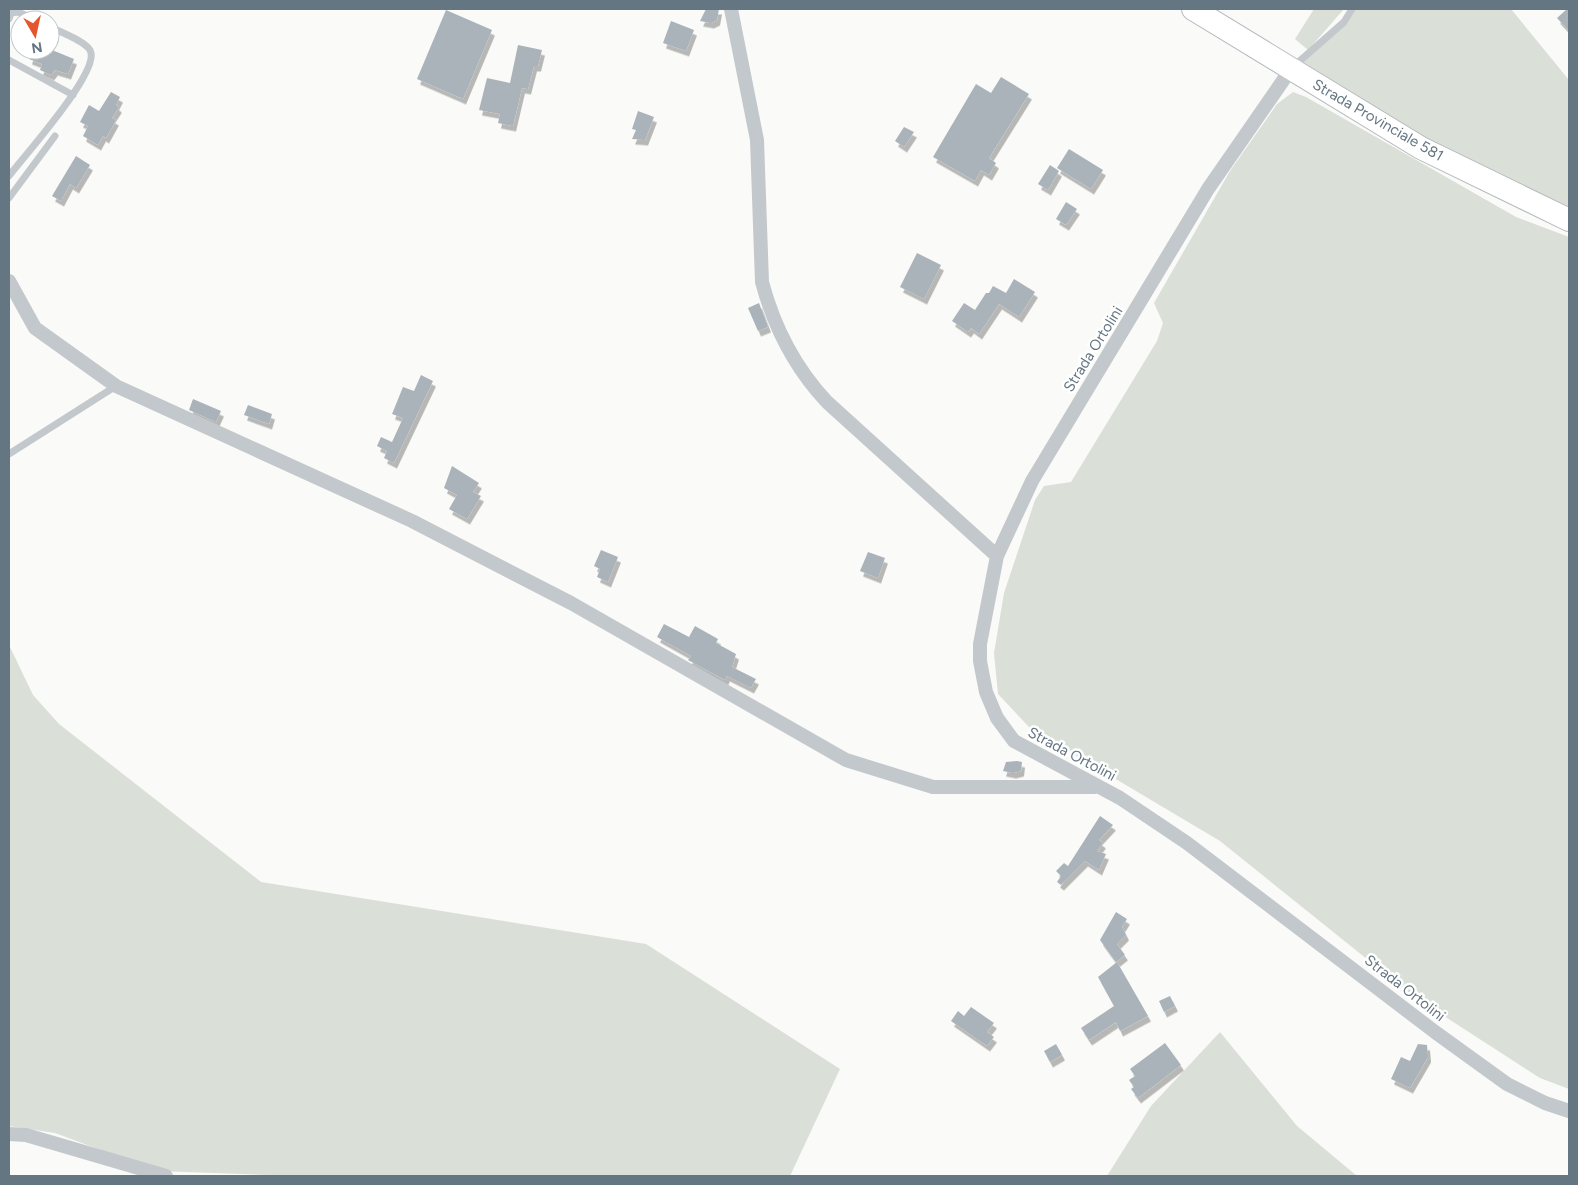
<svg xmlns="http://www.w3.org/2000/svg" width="1578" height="1185" font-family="Figtree,sans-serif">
  <defs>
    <filter id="shadow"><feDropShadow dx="3" dy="5.5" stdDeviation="0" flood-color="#0004"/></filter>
  </defs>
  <rect width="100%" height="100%" fill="#fafaf8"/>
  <path fill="#dadfd7" d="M1314 9H1344L1308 50 1295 39Z
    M1352 9H1511L1569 80V213L1501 185 1300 65Z
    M1293 92 1306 97 1516 217 1569 237V1089L1540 1078 1413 996 1220 841 1030 728 998 694 994 653 1004 593 1035 500 1044 486 1071 482 1157 341 1163 323 1154 303 1230 171 1277 104Z
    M9 645 33 695 59 724 261 882 646 944 840 1069 790 1176H296L157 1171 55 1133 9 1126Z
    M1220 1032 1297 1126 1357 1176H1107L1151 1106Z"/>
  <path fill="#aab3b9" filter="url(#shadow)" d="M706 9H719L717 20 711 23 700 21Z
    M1567 9H1569V31L1557 18Z
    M446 10 492 30 463 99 417 79Z
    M671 21 694 30 686 51 663 43Z
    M518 45 542 50 538 66H534L528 89 522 88 513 126 498 123 500 114 479 110 487 78 510 83Z
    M32 50H52L74 59 68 74 55 70 51 75 40 70 42 64 29 59Z
    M1001 77 1029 94 989 158 996 163 989 175 981 170 975 181 933 157 976 84 991 93Z
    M111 92 120 97 116 105 119 107 112 118 116 120 106 138 103 136 98 145 83 136 88 126 80 122 89 105 99 111Z
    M638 111 654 117 645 140 632 139 636 130 632 129Z
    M904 127 914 132 904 147 895 141Z
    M1069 149 1103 170 1091 189 1057 168Z
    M76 156 90 165 76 188 70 184 61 201 52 196Z
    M1050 165 1059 171 1048 190 1038 184Z
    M1066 202 1077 209 1066 225 1056 219Z
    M917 253 941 265 924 299 900 287Z
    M1014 279 1035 292 1019 317 999 304 979 334 971 328 968 332 952 321 964 303 975 310 986 293H989L993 286 1006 293Z
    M759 303 768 327 758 331 748 308Z
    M421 375 433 381 394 463 384 458 387 451 377 446 381 437 392 442 403 418 392 414 403 387 414 391Z
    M193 399 221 411 216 422 189 410Z
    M248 405 272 414 269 424 244 415Z
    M452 466 479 483 473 492 481 496 467 519 449 509 457 495 444 488Z
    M601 550 618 557 608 582 597 577 600 569 594 566Z
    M868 552 885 558 878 578 860 571Z
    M664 624 689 637 695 626 718 639 716 643 736 654 732 667 756 679 751 688 727 676 725 680 688 660 691 656 657 637Z
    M1017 761 1022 762 1021 771 1013 773 1003 771 1006 762Z
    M1100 816 1113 825 1099 840 1103 843 1097 851 1106 854 1099 870 1085 861 1061 885 1057 882 1061 876 1056 871 1064 863 1068 866Z
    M1116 912 1127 919 1122 927 1126 935 1117 944 1125 955 1116 962 1100 940Z
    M1117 962 1148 1016 1120 1031 1116 1022 1089 1040 1081 1028 1114 1006 1098 977Z
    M1170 996 1175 1006 1164 1012 1159 1001Z
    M971 1007 994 1023 987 1032 994 1037 987 1046 951 1021 958 1011 964 1016Z
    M1165 1043 1181 1065 1138 1098 1131 1089 1134 1087 1129 1080 1135 1076 1130 1069Z
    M1056 1044 1062 1055 1050 1062 1044 1051Z
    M1418 1044 1427 1045 1428 1057 1410 1088 1391 1079 1401 1057 1410 1061Z"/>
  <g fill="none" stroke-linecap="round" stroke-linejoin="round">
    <g stroke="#b5babe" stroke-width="24">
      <path id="primary" d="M1193 9 1421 148 1569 220"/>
    </g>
    <path stroke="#c3c8cc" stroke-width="7" d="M9 19 11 13 18 12 37 20
      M9 60 73 95
      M1294 66 1344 22 1352 9
      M9 176C25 155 96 76 91 53 90 43 59 31 50 27
      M9 198 55 136
      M9 454 116 386"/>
    <path stroke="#c3c8cc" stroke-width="14" d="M731 9 757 140 762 282C774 327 796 369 827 402L997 556
      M1291 69 1208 189 1032 481 997 556 980 644V661L986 692 997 718 1014 741 1120 798 1187 843 1435 1032 1507 1084 1545 1103 1569 1111
      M9 281 35 328 116 386 412 521 571 603 846 760 933 787H1095
      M9 1134 26 1135 166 1176"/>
    <use href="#primary" stroke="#fff" stroke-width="22"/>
  </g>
  <g text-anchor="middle" stroke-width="5" stroke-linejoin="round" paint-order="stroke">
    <g font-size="15" fill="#657683" stroke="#fff">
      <text transform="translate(1378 120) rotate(30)" y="5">Strada Provinciale 581</text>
      <text transform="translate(1093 349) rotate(-58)" y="5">Strada Ortolini</text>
      <text transform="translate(1072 754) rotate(28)" y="5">Strada Ortolini</text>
      <text transform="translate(1405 988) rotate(38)" y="5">Strada Ortolini</text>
    </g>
  </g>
  <rect width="1578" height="1185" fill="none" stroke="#657683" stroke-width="20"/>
  <g transform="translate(35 35) rotate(171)"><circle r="24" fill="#ffffff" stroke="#c1c8cd"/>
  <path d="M0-4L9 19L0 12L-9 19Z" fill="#e4572e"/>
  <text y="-8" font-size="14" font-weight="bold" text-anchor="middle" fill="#657683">N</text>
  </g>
</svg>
